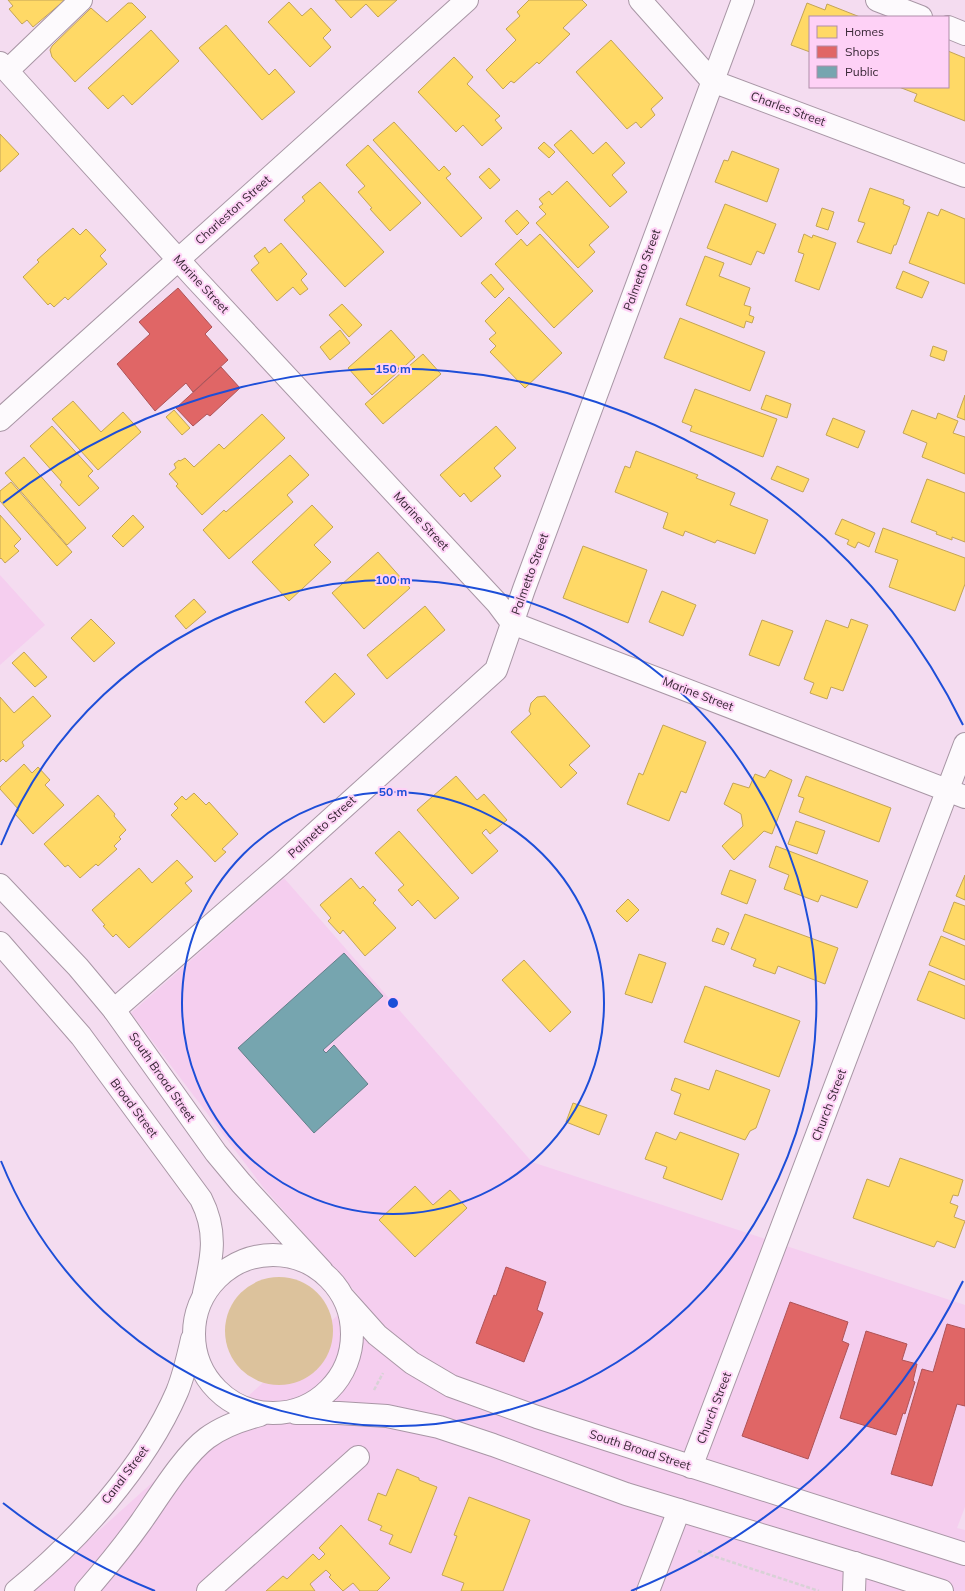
<svg xmlns="http://www.w3.org/2000/svg" width="965" height="1591" font-family="Mulish,sans-serif">
  <rect width="100%" height="100%" fill="#f4dcf0"/>
  <path fill="#f5ceef" d="M0 575 45 625 0 665Z
    M284 878 532 1162 965 1305V1507L957 1528 965 1530V1591H32L359 1296 263 1187 131 1013Z"/>
  <path fill="#dcc29c" d="M225 1331a54 54 0 1 1 108 0a54 54 0 1 1-108 0Z"/>
  <path fill="#ffd966" stroke="#c3a457" d="M8 0H65L33 27 27 20 22 24 9 9 13 6Z
    M335 0H397L378 17 366 4 351 18Z
    M529 0H582L587 5 563 28 570 34 539 64 537 62 514 83 511 81 503 89 486 70 516 40 506 29 520 16 517 12Z
    M289 2 302 16 311 8 331 30 323 38 331 47 310 67 268 22Z
    M128 3H132L146 17 75 82 52 57 50 50 52 46 91 8 107 22Z
    M807 3 825 10 827 4 860 17H810V52L791 45Z
    M226 25 269 75 275 69 295 92 262 120 199 48Z
    M151 30 179 61 132 105 123 95 108 109 88 88Z
    M611 40 663 98 651 109 655 115 641 128 636 122 627 129 576 72Z
    M948 51 965 58V121L914 101 917 94 899 87H948Z
    M454 57 473 77 467 84 500 116 495 120 502 128 482 146 463 125 456 132 418 92Z
    M394 122 439 171 444 166 451 174 446 178 482 218 461 237 373 140Z
    M571 130 593 154 606 142 625 163 612 175 627 192 610 207 554 145Z
    M0 134 19 154 0 172Z
    M544 142 555 152 549 158 538 148Z
    M368 145 421 203 390 231 370 209 372 208 358 192 365 186 346 165Z
    M732 151 779 169 767 202 715 182 724 160 728 161Z
    M489 168 500 180 490 189 479 177Z
    M567 181 609 227 589 245 595 252 578 268 536 223 546 214 539 207 543 204 539 199 549 191 552 195Z
    M320 182 384 252 345 287 284 220 305 201 302 197Z
    M870 188 904 200 903 204 910 207 896 245H894L891 254 857 242 865 223 858 221Z
    M725 204 776 224 764 254 757 251 751 265 707 248Z
    M822 208 834 212 828 230 816 226Z
    M941 209 965 219V284L909 263 928 212 938 216Z
    M517 210 529 223 517 235 505 221Z
    M73 228 80 235 86 229 106 250 100 256 107 264 68 300 65 297 54 307 50 303 48 305 23 277 39 262 37 260Z
    M540 234 593 291 554 328 495 264 521 239 527 246Z
    M804 234 812 238 813 235 836 243 819 290 795 281 804 254 798 252Z
    M281 243 307 274 301 280 308 289 300 295 293 287 277 301 251 270 259 263 254 256 265 247 269 253Z
    M705 256 724 263 719 276 750 288 744 305 751 307 749 315 754 317 752 323 746 321 744 328 686 305Z
    M903 271 929 282 922 298 896 288Z
    M491 274 504 289 495 298 481 283Z
    M509 297 562 353 525 388 490 352 496 346 489 339 496 333 485 321Z
    M342 304 362 325 349 337 329 315Z
    M680 318 765 352 750 391 664 358Z
    M340 330 350 343 330 360 320 347Z
    M391 330 415 357 372 395 348 368Z
    M933 346 947 351 944 361 930 356Z
    M423 354 441 374 383 424 365 404Z
    M695 389 777 419 763 457 690 431 692 426 682 422Z
    M766 395 791 404 787 418 761 409Z
    M965 395V420L957 417Z
    M73 401 101 432 123 412 141 432 98 470 52 419Z
    M174 410 190 428 182 435 166 417Z
    M912 410 936 419 938 413 958 421 953 433 965 437V474L922 457 927 443 903 433Z
    M262 414 285 438 202 515 176 486 178 484 169 474 176 468 174 464 179 460 180 461 185 458 194 467 219 444 224 449Z
    M833 418 865 431 858 448 826 435Z
    M52 426 93 471 88 476 99 488 79 506 60 485 62 482 30 446Z
    M496 426 516 448 494 468 501 476 471 502 464 493 460 497 440 475Z
    M636 451 698 475 696 478 735 493 730 505 768 520 755 554 717 540 715 543 685 531 683 536 663 528 668 513 615 492 625 466 630 468Z
    M290 455 309 475 287 495 293 502 229 559 203 530 224 510 226 512Z
    M24 457 86 528 67 545 5 473Z
    M777 466 809 479 803 492 771 479Z
    M927 479 965 493V542L952 537V540L936 534 937 532 911 522Z
    M11 482 72 552 57 566 0 501V491Z
    M312 505 333 527 314 545 331 562 289 601 252 562Z
    M0 515 21 539 14 546 19 551 5 563 1 558 0 559Z
    M133 515 144 527 123 547 112 536Z
    M842 519 875 533 869 547 858 542 855 548 847 544 849 540 835 534Z
    M883 528 965 558V584L955 611 889 587 898 560 875 552Z
    M583 546 647 570 628 623 563 598Z
    M378 552 410 588 364 629 332 593Z
    M662 591 696 605 683 636 649 622Z
    M194 599 206 612 186 629 175 616Z
    M425 606 445 630 387 679 367 655Z
    M91 619 115 643 94 662 71 638Z
    M851 619 868 625 843 691 831 687 827 699 810 693 814 683 804 679 826 620 848 628Z
    M762 620 793 631 779 666 749 655Z
    M24 652 47 677 35 687 12 663Z
    M335 673 355 694 324 723 305 702Z
    M33 696 51 716 22 742 24 746 6 762 3 759 0 762V697L14 713Z
    M545 696 590 746 569 765 577 773 561 788 511 732 531 714 529 711 531 703 537 697Z
    M663 725 706 742 686 793 681 791 669 821 627 804 639 773 643 775Z
    M24 764 32 773 38 767 50 780 45 785 64 805 33 834 15 814 19 810 0 789V787Z
    M770 770 792 780 772 834 764 831 734 860 722 846 743 826 741 814 724 804 733 783 749 788 755 774 765 778Z
    M456 776 477 800 484 794 507 820 490 834 486 829 482 833 498 851 472 874 417 810Z
    M806 776 891 808 879 842 799 812 804 798 798 796Z
    M194 793 206 805 209 802 238 834 222 849 226 852 215 862 171 815 178 808 174 804 182 796 186 800Z
    M98 795 115 814 114 816 126 830 119 837 121 839 114 846 117 849 98 866 96 864 80 878 68 865 65 867 44 844Z
    M796 821 825 831 817 854 788 844Z
    M399 831 459 898 435 919 418 900 412 906 398 890 404 885 375 853Z
    M776 846 868 881 857 908 821 895 818 902 784 889 789 875 769 867Z
    M177 860 193 877 185 883 192 891 129 948 116 934 113 937 103 926 105 925 92 910 139 868 152 883Z
    M730 870 756 880 747 904 721 894Z
    M965 875V900L956 896Z
    M351 878 360 889 363 886 376 900 373 903 396 928 365 956 343 930 340 934 328 921 331 918 320 905Z
    M628 899 639 910 627 922 616 911Z
    M954 902 965 906V940L943 931Z
    M745 914 838 948 825 984 778 966 775 974 753 966 756 959 731 949Z
    M717 928 729 933 724 945 712 941Z
    M941 936 965 946V980L929 965Z
    M639 954 666 963 652 1003 625 994Z
    M524 960 571 1012 550 1032 502 980Z
    M929 971 965 986V1019L917 1000Z
    M705 986 800 1021 779 1077 684 1042Z
    M716 1070 770 1090 756 1128 750 1131 745 1140 674 1114 681 1094 671 1090 675 1078 709 1090Z
    M573 1103 607 1115 599 1135 566 1122Z
    M656 1132 676 1140 680 1132 739 1154 722 1200 663 1178 667 1167 645 1159Z
    M900 1158 963 1180 958 1196 953 1195 950 1203 958 1206 954 1217 965 1221 955 1248 937 1241 934 1247 853 1218 867 1179 889 1187Z
    M415 1186 433 1205 450 1190 467 1208 415 1257 379 1220Z
    M397 1469 419 1478V1480L437 1487 411 1553 389 1544 393 1535 380 1530 382 1526 368 1520 378 1493 386 1496Z
    M469 1497 530 1520 503 1591H461L464 1583 442 1575 457 1536 454 1535Z
    M341 1525 390 1578 377 1591H360L353 1583 343 1591 329 1577 331 1575 326 1570 310 1584 315 1591H266L283 1576 287 1579 313 1554 319 1560 325 1554 319 1548Z"/>
  <path fill="#e06666" stroke="#ae5357" d="M178 288 212 327 205 334 228 360 193 392 186 383 155 411 117 364 150 334 139 322Z
    M221 367 240 388 210 416 207 414 193 426 176 408Z
    M506 1267 546 1282 537 1310 543 1313 524 1362 476 1343 494 1295 496 1296Z
    M790 1302 848 1322 842 1341 849 1344 808 1459 742 1436Z
    M947 1324 965 1329V1406L957 1404 932 1486 891 1474 922 1369 933 1372Z
    M866 1331 907 1344 902 1360 917 1364 913 1381 915 1382 905 1414 903 1413 896 1435 840 1418Z"/>
  <path fill="#76a5af" stroke="#637f8a" d="M344 953 383 996 323 1050 326 1053 334 1045 368 1084 314 1133 238 1048Z"/>
  <g fill="none" stroke-linecap="round" stroke-linejoin="round">
    <g stroke="#a896a5" stroke-width="24">
      <path id="minor" d="M640 0 712 81 965 176
        M877 0 921 17
        M948 27 965 34
        M0 63 194 277 497 603 512 623 965 797
        M7 71 81 0
        M0 420 467 0
        M114 1010 280 865 496 670 524 589 743 0
        M691 1467 965 744
        M208 1591 358 1457
        M648 1591 679 1510
        M854 1591 855 1563"/>
    </g>
    <g stroke="#a896a5" stroke-width="24">
      <path id="major" d="M0 885 78 967 114 1010 216 1153 241 1183 322 1271
        M0 943 81 1036 201 1199C218 1232 212 1258 204 1293
        M194 1334a79 79 0 1 1 158 0a79 79 0 1 1-158 0Z
        M343 1297 377 1335 412 1363 451 1386 537 1417 965 1554
        M296 1413H339L387 1416 439 1427 493 1445 626 1494 877 1570 942 1591
        M16 1591C78 1541 145 1466 177 1392 184 1375 188 1357 192 1339
        M86 1591C105 1569 124 1546 141 1522 158 1498 184 1455 207 1438 223 1426 241 1420 260 1415"/>
    </g>
    <path stroke="#d8d1d6" stroke-width="2.5" stroke-dasharray="4 2" stroke-linecap="butt" d="M374 1390 383 1373
      M698 1551 819 1591"/>
    <use href="#minor" stroke="#fdfafd" stroke-width="22"/>
    <use href="#major" stroke="#fdfafd" stroke-width="22"/>
  </g>
  <g fill="none" stroke="#1d4ed8" stroke-width="2">
    <circle cx="393" cy="1003" r="211"/>
    <path d="M1 845A423 423 0 1 1 1 1161"/>
    <path d="M963 1281A634 634 0 0 1 631 1591M155 1591A634 634 0 0 1 3 1503M3 503A634 634 0 0 1 963 725"/>
  </g>
  <g text-anchor="middle" stroke-width="4" stroke-linejoin="round" paint-order="stroke">
    <g font-size="12" fill="#382735" stroke="#fed1f6">
      <text transform="translate(788 109) rotate(20)" y="4">Charles Street</text>
      <text transform="translate(233 210) rotate(-42)" y="4">Charleston Street</text>
      <text transform="translate(642 270) rotate(-70)" y="4">Palmetto Street</text>
      <text transform="translate(201 284) rotate(47)" y="4">Marine Street</text>
      <text transform="translate(421 521) rotate(47)" y="4">Marine Street</text>
      <text transform="translate(530 574) rotate(-70)" y="4">Palmetto Street</text>
      <text transform="translate(698 694) rotate(21)" y="4">Marine Street</text>
      <text transform="translate(322 827) rotate(-42)" y="4">Palmetto Street</text>
      <text transform="translate(162 1077) rotate(55)" y="4">South Broad Street</text>
      <text transform="translate(829 1105) rotate(-69)" y="4">Church Street</text>
      <text transform="translate(134 1108) rotate(53)" y="4">Broad Street</text>
      <text transform="translate(714 1408) rotate(-69)" y="4">Church Street</text>
      <text transform="translate(640 1450) rotate(18)" y="4">South Broad Street</text>
      <text transform="translate(125 1475) rotate(-53)" y="4">Canal Street</text>
    </g>
  </g>
  <circle cx="393" cy="1003" r="6" fill="#1d4ed8" stroke="#fed1f6" stroke-width="2"/>
  <g font-size="12" text-anchor="middle" font-weight="bold" fill="#1d4ed8" stroke="#fed1f6" stroke-width="4" stroke-linejoin="round" paint-order="stroke">
    <text x="393" y="373">150 m</text>
    <text x="393" y="584">100 m</text>
    <text x="393" y="796">50 m</text>
  </g>
  <rect x="809" y="16" width="140" height="72" fill="#fed1f6" stroke="#af8da9"/>
  <rect x="817" y="26" width="20" height="12" fill="#ffd966" stroke="#af8da9"/>
  <text x="845" y="36" font-size="12" fill="#382735">Homes</text>
  <rect x="817" y="46" width="20" height="12" fill="#e06666" stroke="#af8da9"/>
  <text x="845" y="56" font-size="12" fill="#382735">Shops</text>
  <rect x="817" y="66" width="20" height="12" fill="#76a5af" stroke="#af8da9"/>
  <text x="845" y="76" font-size="12" fill="#382735">Public</text>
</svg>
